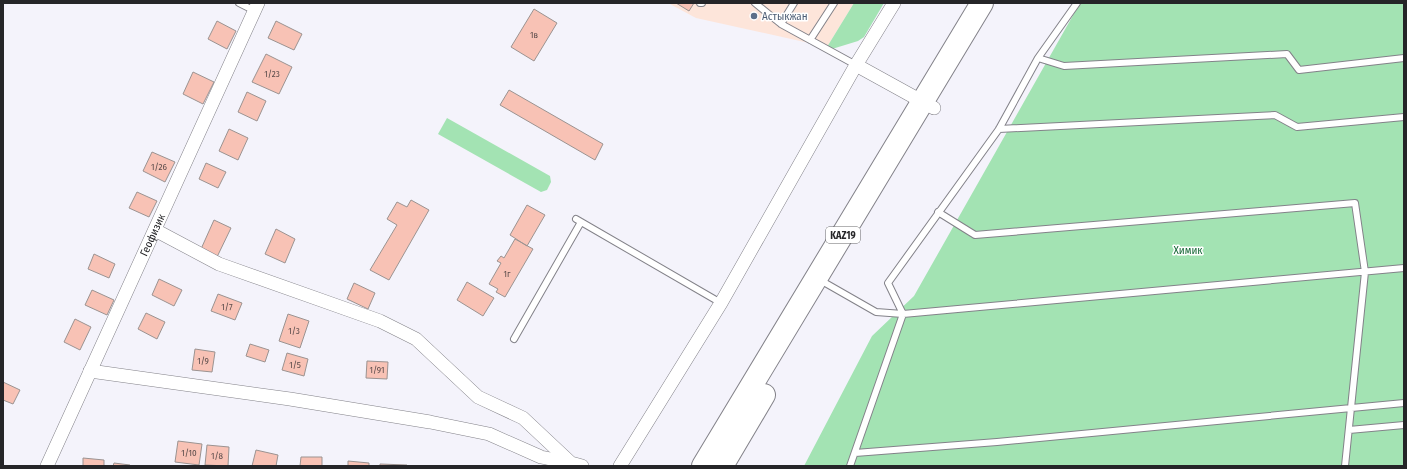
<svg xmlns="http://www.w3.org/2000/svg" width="1407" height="469" font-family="'Fira Sans Condensed',sans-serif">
  <rect width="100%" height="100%" fill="#f4f3fb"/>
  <path fill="#fde5da" d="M668 3H854L827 47 696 18Z"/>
  <path fill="#a3e3b3" d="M854 3H884L864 37 858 41 832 49 827 47Z
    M1080 3H1404V466H804L872 336 914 296Z
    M447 118 550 176 551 182 547 190 541 192 438 134Z"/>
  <path fill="#f8c2b5" stroke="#9b9391" d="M676 3H694L689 11Z
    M534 9 557 23 534 61 511 47Z
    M217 21 236 31 227 49 208 39Z
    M276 21 302 34 294 50 268 38Z
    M266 54 292 67 279 94 252 82Z
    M193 72 214 82 203 104 183 94Z
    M509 90 603 144 595 160 500 105Z
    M247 92 266 101 257 121 238 112Z
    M229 129 248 138 238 160 219 151Z
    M152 152 175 162 165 182 143 171Z
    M206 163 226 172 218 188 199 179Z
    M137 192 157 201 149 217 129 208Z
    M411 200 429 210 389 280 370 270 397 225 387 219 397 202 407 207Z
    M527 205 545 215 527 246 510 235Z
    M214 220 231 228 217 257 201 249Z
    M276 229 295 239 285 263 265 254Z
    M515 239 533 249 505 297 496 292 498 289 489 284 501 263 497 261 501 256 504 258Z
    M94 254 115 264 109 278 88 269Z
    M159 279 182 290 174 306 152 295Z
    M467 282 494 298 483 316 457 300Z
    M354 283 375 293 368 309 347 299Z
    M92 290 114 300 107 315 85 305Z
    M218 294 242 303 235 320 211 311Z
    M146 313 165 322 157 339 138 329Z
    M288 314 309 321 300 348 279 341Z
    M75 319 91 327 80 350 64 342Z
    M250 344 269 350 265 362 246 356Z
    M195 349 215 352 212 372 192 370Z
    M287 353 308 359 304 376 282 370Z
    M367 361 388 362 387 379 366 378Z
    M3 382 20 390 13 404 3 400Z
    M178 441 202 444 199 465 175 462Z
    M207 445 229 447 228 466 205 465Z
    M256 450 278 455 276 466H252Z
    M301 457H322V466H300Z
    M83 458 104 460V466H83Z
    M348 461 369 463V466H348Z
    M114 463 130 465V466H113Z
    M380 464 407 465V466H380Z"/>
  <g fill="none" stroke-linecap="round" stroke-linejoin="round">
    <g stroke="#838289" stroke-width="8">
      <path id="lane" d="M239 3 255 11
        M700 3H702
        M755 3 781 24
        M794 3 781 24 856 65
        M810 40 834 3
        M1038 58 1064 66 1287 54 1299 70 1404 58
        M999 129 1275 115 1297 127 1404 117
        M938 212 975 235 1355 203 1365 272 1345 466
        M576 219 721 303
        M820 280 876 312 903 314 1404 268
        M514 339 581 222
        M1349 430 1404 425
        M855 453 997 442 1404 403
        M850 466 903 314 888 283 999 129 1038 58 1077 3"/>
    </g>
    <g stroke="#838289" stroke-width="14">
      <g id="street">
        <path d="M856 65 934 108"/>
        <path d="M155 230 219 264 380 321 416 339 478 397 523 418 571 463 582 466"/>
        <path d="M90 371 290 399 430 422 489 434 541 457 570 463"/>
        <path id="s1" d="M47 466 258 3"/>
        <path d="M620 466 721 303 856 65 894 3"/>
      </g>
    </g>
    <g stroke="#838289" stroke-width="24">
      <path id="highway" d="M703 466 982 3
        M722 466 764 395"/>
    </g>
    <use href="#lane" stroke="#fff" stroke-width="6"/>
    <use href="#street" stroke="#fff" stroke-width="13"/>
    <use href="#highway" stroke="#fff" stroke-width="22"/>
  </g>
  <circle fill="#5c6f8a" stroke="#fff" stroke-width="1.5" cx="754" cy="16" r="4"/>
  <g text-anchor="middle" stroke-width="3" stroke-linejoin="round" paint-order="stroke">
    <g font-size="9" fill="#5a4c4b">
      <text x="534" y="38">1в</text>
      <text x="272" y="77">1/23</text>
      <text x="159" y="170">1/26</text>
      <text x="507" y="277">1г</text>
      <text x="227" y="310">1/7</text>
      <text x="294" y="334">1/3</text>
      <text x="203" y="364">1/9</text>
      <text x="295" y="368">1/5</text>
      <text x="377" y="373">1/91</text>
      <text x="189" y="456">1/10</text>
      <text x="217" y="459">1/8</text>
    </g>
    <rect fill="#fff" stroke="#666668" stroke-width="1" x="826" y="227" width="34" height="16" rx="3"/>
    <g font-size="10" font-weight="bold" fill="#252528">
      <text x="843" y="239">KAZ19</text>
    </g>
    <g font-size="11" fill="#4e5e75" stroke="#fff" text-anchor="start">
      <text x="762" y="20">Астыкжан</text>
    </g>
    <g font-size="11" fill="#252528" stroke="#fff">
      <text dy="4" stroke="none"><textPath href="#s1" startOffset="254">Геофизик</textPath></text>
    </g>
    <g font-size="11" fill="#146635" stroke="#fff">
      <text x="1188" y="254">Химик</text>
    </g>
  </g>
  <rect width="1407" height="469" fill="none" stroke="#252528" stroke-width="8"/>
</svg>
